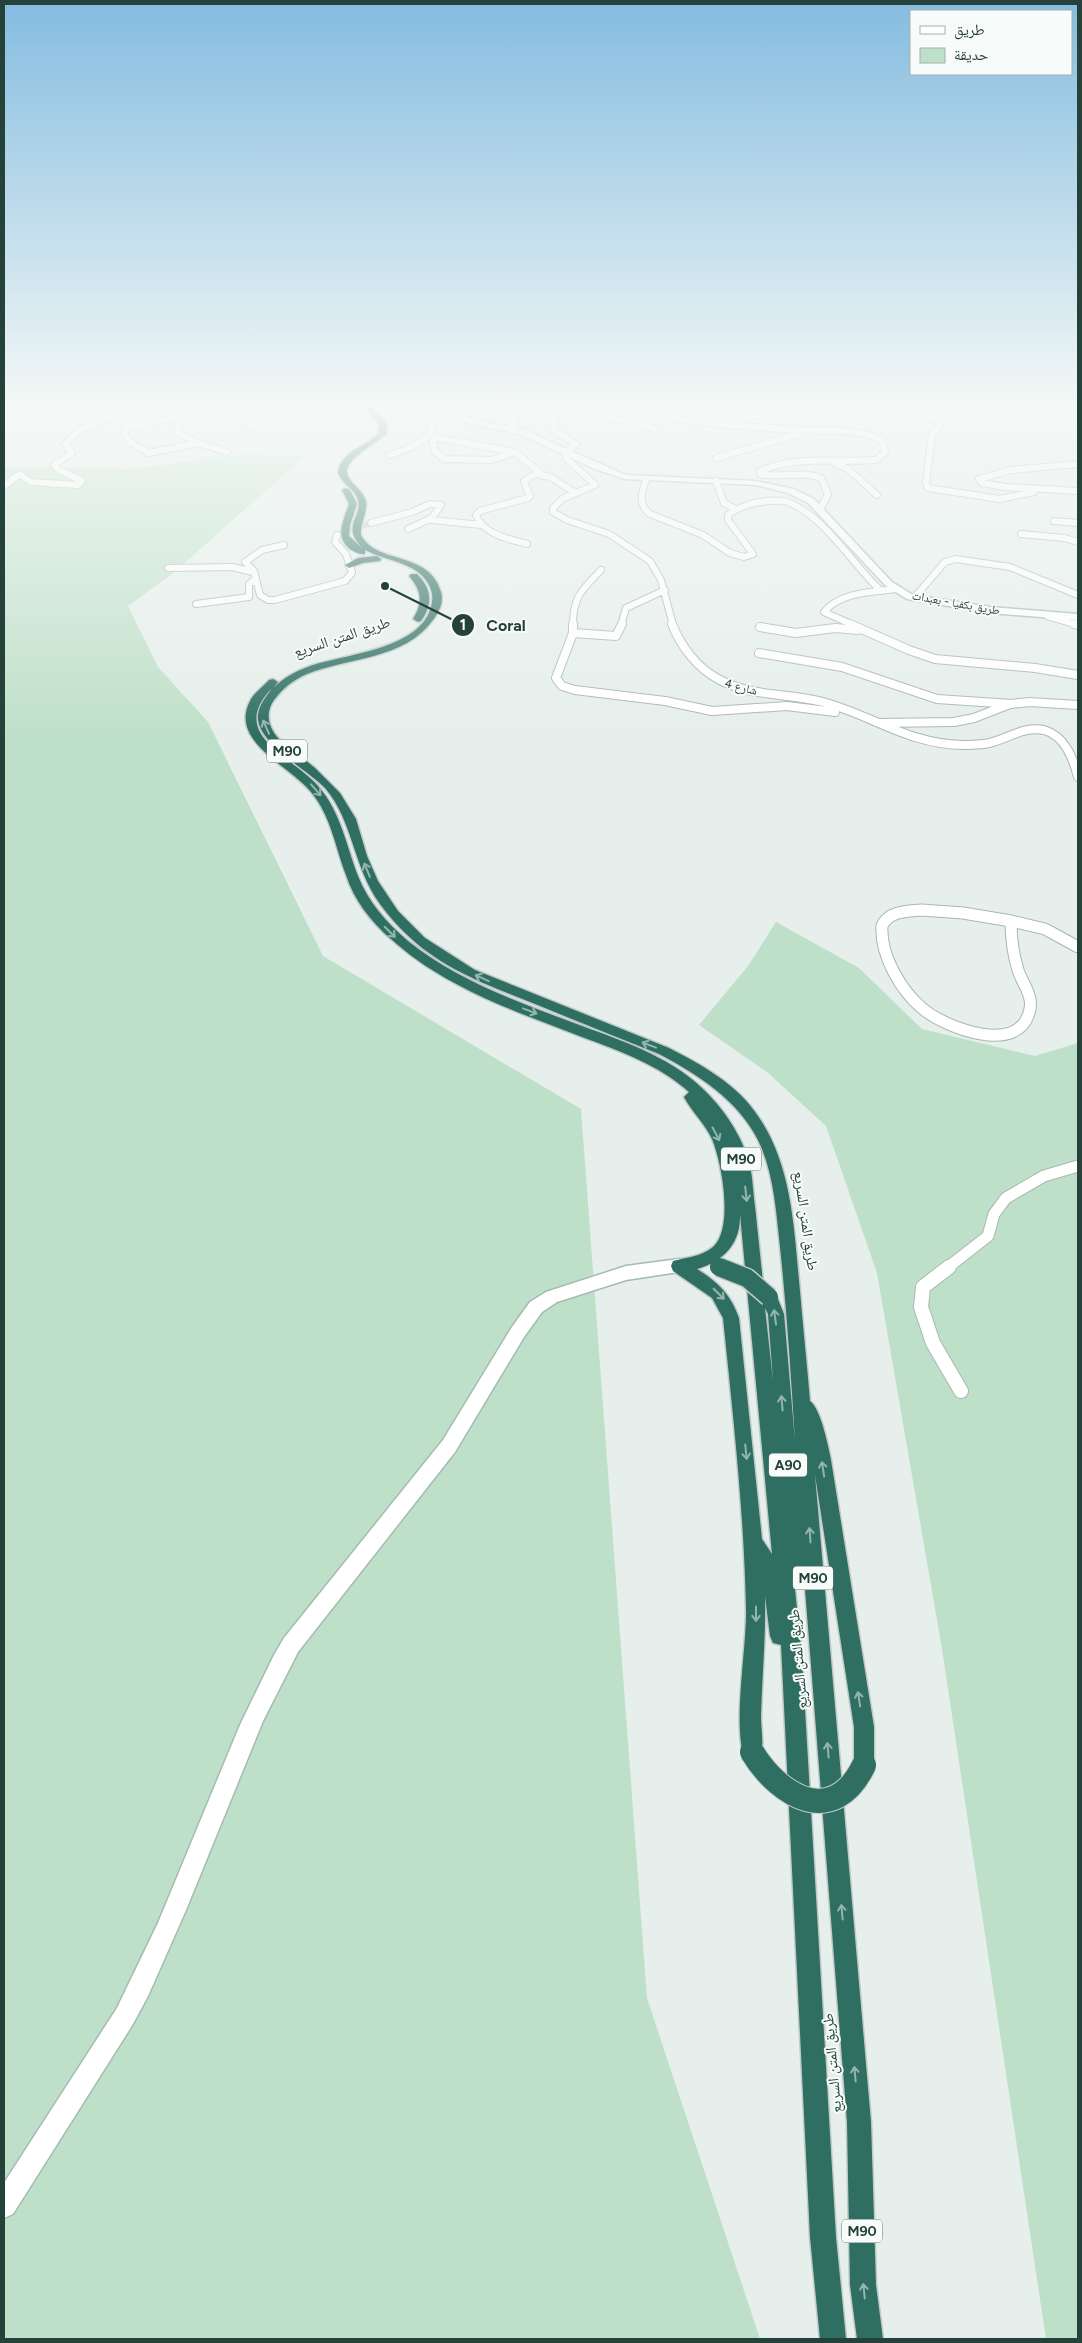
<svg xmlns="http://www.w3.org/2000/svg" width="1082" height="2343" font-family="Figtree,'Noto Naskh Arabic',sans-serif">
  <rect width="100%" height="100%" fill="#e6efeb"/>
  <path fill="#bfe0c8" d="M238 455 305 456 172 574 128 606 158 667 208 722 323 956 581 1109 647 1998 760 2339H4V467L130 469Z
    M776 922 859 968 922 1029 1035 1056 1078 1043V2339H1046L942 1649 877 1273 826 1126 767 1072 699 1025 748 966Z"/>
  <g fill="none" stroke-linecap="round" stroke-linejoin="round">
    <path stroke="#bfccc8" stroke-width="6" stroke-dasharray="6 3" stroke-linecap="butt" d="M337 535 371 523"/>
    <g stroke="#a8b8b2" stroke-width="8">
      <path id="minor-far3" d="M191 408 193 413 188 417 153 421 127 428 124 434 130 442 149 453 198 443
        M498 408 514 418 513 430
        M553 408 554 431 576 444 566 453V458L595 485 562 499 553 508V512L567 520 609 534 650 561 661 580 673 625
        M629 408C684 424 743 426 799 430 825 431 858 428 882 440L885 452 876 460C836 463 798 455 760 471V474C781 479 801 470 821 478L828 494 820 510
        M874 408 941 420 900 408
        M605 416 655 429
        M180 419 177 422 179 433 193 441 227 452
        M730 421 793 408
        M940 421 941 424 932 434 926 483 928 488 1000 499 1034 492
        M250 426 271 408
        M431 434 435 451 444 459 491 460 515 452
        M432 437 515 452 542 474
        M390 455 412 447 431 434 432 428 426 417 444 410
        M716 458 802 433
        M835 463 848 469 877 495
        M1078 464 1011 470 979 479 982 483 1005 487 1078 491
        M646 479C642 494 637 503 650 514L703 535 730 553 744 557 753 554 728 520V515C737 508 748 504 760 502 769 501 781 499 790 503 826 518 853 565 881 591
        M716 481 724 503 735 509
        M4 486 20 474 30 482 78 485 82 481 59 470 54 465 72 453 65 444 79 430 120 412 122 408
        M432 520 482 525
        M1054 521 1078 523
        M371 523 412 512 430 504 441 505 432 518 408 529
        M1021 534 1064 538 1078 542
        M527 544C509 539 484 535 476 515L480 511 528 498 530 496 524 481 536 474 550 477 576 493
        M284 545 262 550 245 562 254 571 260 595 268 600H275L345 581 352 573 346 554 335 542 337 535
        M168 568 232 567 253 572
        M914 598 945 562 956 559 1010 567 1078 595
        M196 604 249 597V584L256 579
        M1047 616 1078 625
        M573 625C573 596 582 590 601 570
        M621 625 626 608 665 590
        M853 625 824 612C840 592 873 592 896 589"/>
    </g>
    <g stroke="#a8b8b2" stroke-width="10">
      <path id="minor-far2" d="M573 624V633L556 678 562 686 575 690 665 701 712 711 787 706 835 712
        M672 624C681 647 698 669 720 680 752 697 789 693 823 702 874 716 908 744 963 745 973 745 984 745 993 742 1010 737 1026 726 1044 730 1065 736 1073 758 1078 777
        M850 624 909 650 935 659 1035 668 1078 675
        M1074 624 1078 625
        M760 627 796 633 835 628 858 630
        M573 633 616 636 622 624
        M759 653 842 667 937 699 1012 704
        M879 723 954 722 974 718 1010 704 1029 702 1078 705"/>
    </g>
    <g stroke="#a8b8b2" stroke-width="13">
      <path id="minor-far1" d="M922 910 963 913 1011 921C1011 937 1013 954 1018 970 1022 983 1033 995 1030 1009 1021 1057 946 1028 923 1009 901 991 880 955 882 926 888 911 908 911 922 910Z
        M1011 921 1045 929 1078 947
        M947 1268 988 1236 994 1214 1006 1198 1044 1176 1078 1166"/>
    </g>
    <g stroke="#a8b8b2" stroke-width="16">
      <path id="minor" d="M949 1267 923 1287 921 1307 933 1343 961 1391"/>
    </g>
    <g stroke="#a4bbb3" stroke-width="3">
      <path id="secondary" d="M436 408H446L475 420 522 429 626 475 756 481 794 489 814 499 892 582 913 595 990 607 1078 614V620L990 613 907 599 886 586 808 503 788 493 756 485 625 479 595 469 517 433 470 424Z
        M679 1259 685 1261 687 1266 685 1271 626 1280 557 1302 542 1312 524 1337 455 1452 298 1652 263 1721 186 1910 148 1996 133 2024 13 2214 4 2218V2183L117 2008 158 1923 240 1725 274 1655 284 1638 443 1440 512 1327 530 1302 546 1292 626 1266Z"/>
    </g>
    <g stroke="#c2cac8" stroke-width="3">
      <path id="motorway" d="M365 408H373L387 424V433C378 444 340 460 348 476 352 485 363 490 366 501 368 512 360 523 361 535 376 565 429 550 441 592 444 602 439 612 433 620 404 660 349 657 307 674 293 680 283 688 274 700 265 713 268 726 278 738L315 768 340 793 356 819 367 856 378 881 398 911 425 938 475 970 669 1048C702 1065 737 1084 758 1116 793 1167 794 1232 800 1291 803 1328 807 1364 810 1401 821 1409 828 1446 831 1460L874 1727V1765L871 1772 864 1775 857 1772 854 1765V1727L815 1475 871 2122 876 2285 883 2339H857L850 2285 847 2122 805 1589 793 1569 802 1658 836 2237 846 2339H820L810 2237 781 1645 773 1643 770 1636 765 1596C766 1636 762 1676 761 1717 761 1731 765 1747 759 1759L752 1762 745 1759C732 1728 747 1647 746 1609 744 1511 733 1415 723 1318L712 1298 673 1271 671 1266 673 1261C687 1257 701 1257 713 1247 734 1228 722 1163 712 1139 705 1124 692 1112 684 1097L689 1092C659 1065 620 1051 582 1037 515 1011 445 988 391 939 371 922 354 900 346 875 335 846 331 816 311 792 289 765 227 741 251 699 255 692 264 686 269 680L273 679 278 682 274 687C285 677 296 671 310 666 345 654 426 649 432 602 434 590 427 579 418 572 403 561 382 559 365 550V554C360 555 355 552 350 549 334 536 344 520 349 504L342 490 346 488 350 490 357 504 350 525 349 536 363 549C339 524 365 518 357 497 352 487 341 483 338 472 341 451 367 446 379 433V424ZM272 688C267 696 259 704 258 715 255 742 308 770 325 788 353 820 353 867 380 904 423 963 475 980 540 1006 579 1022 619 1038 659 1054 697 1074 738 1100 758 1140 774 1173 776 1211 780 1247 787 1312 791 1376 795 1441L784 1314 775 1292 769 1290 764 1292C761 1263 758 1235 755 1206 753 1193 753 1179 750 1167 745 1142 728 1115 710 1096 676 1059 628 1043 582 1026 521 1003 459 982 408 941 387 923 368 902 358 876 346 845 341 812 318 786 291 755 227 735 272 688ZM740 1214 772 1554 762 1539 739 1318C731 1295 718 1282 697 1269 724 1261 741 1243 740 1214ZM765 1308 768 1314 773 1381Z
        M377 556 381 559 380 561 363 563 349 568 345 565 358 558Z
        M411 574H417C432 589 433 604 421 621L418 622 413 619C423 602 422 591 409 576Z"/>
    </g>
    <use href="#minor-far3" stroke="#fff" stroke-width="6"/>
    <use href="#minor-far2" stroke="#fff" stroke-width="8"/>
    <use href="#minor-far1" stroke="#fff" stroke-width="11"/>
    <use href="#minor" stroke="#fff" stroke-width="14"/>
    <use href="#secondary" fill="#fff" fill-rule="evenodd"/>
    <use href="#motorway" fill="#2f6f62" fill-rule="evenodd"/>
    <g stroke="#c2cac8" stroke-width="16" stroke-linecap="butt">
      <path id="motorway-bridge-far2" d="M719 1267 722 1268"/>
    </g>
    <g stroke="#c2cac8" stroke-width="21" stroke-linecap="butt">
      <path id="motorway-bridge-far1" d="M719 1267 747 1278 769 1297"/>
    </g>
    <g stroke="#c2cac8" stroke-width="26" stroke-linecap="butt">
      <path id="motorway-bridge" d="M752 1752C780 1798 834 1828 864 1765"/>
    </g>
    <use href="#motorway-bridge-far2" stroke="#2f6f62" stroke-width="14"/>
    <use href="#motorway-bridge-far1" stroke="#2f6f62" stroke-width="18"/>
    <use href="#motorway-bridge" stroke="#2f6f62" stroke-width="24"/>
  </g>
  <defs><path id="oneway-shaft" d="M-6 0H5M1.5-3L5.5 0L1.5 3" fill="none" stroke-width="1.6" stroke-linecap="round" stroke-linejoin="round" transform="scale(1.25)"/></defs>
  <g stroke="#93b5ae">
    <use href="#oneway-shaft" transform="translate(266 727) rotate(-114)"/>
    <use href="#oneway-shaft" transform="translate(316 790) rotate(49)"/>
    <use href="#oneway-shaft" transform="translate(367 870) rotate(-113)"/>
    <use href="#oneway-shaft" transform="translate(390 932) rotate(45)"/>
    <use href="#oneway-shaft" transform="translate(482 978) rotate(-156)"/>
    <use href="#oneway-shaft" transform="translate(530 1011) rotate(21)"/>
    <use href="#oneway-shaft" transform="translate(649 1045) rotate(-159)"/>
    <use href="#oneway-shaft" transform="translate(716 1134) rotate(62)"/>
    <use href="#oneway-shaft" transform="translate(746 1194) rotate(84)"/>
    <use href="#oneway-shaft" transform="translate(719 1294) rotate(45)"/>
    <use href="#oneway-shaft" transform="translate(775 1317) rotate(-98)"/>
    <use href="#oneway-shaft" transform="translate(782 1403) rotate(-95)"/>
    <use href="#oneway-shaft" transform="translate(746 1452) rotate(84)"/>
    <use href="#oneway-shaft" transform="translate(823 1469) rotate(-99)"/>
    <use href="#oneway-shaft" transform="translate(810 1535) rotate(-94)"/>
    <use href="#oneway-shaft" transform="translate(756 1614) rotate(90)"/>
    <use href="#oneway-shaft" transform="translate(859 1699) rotate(-99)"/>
    <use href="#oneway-shaft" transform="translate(828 1750) rotate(-95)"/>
    <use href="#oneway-shaft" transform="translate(842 1912) rotate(-95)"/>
    <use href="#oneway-shaft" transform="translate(855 2074) rotate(-95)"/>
    <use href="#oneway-shaft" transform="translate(864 2291) rotate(-96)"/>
  </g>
  <linearGradient id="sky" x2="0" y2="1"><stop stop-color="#84bce0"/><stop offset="0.55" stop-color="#f4f8f6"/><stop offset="1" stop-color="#f4f8f6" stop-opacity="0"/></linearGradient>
  <rect width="1082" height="736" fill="url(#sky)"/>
  <g text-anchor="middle" stroke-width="4" stroke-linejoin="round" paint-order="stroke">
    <g font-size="12" fill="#24423a" stroke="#f7fbf9">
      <text transform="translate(956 603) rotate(10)" y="4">طريق بكفيا - بعبدات</text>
      <text transform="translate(741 687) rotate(15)" y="4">شارع 4</text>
    </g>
    <g fill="#f7fbf9" stroke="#637a73" stroke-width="1">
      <rect x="267" y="739.5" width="40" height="23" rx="4"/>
      <rect x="721" y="1147.5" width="40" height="23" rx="4"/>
      <rect x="769" y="1453.5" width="38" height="23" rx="4"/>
      <rect x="793" y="1566.5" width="40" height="23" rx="4"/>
      <rect x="842" y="2219.5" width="40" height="23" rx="4"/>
    </g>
    <g font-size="14" font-weight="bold" fill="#24423a">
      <text x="287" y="756">M90</text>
      <text x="741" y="1164">M90</text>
      <text x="788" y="1470">A90</text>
      <text x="813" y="1583">M90</text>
      <text x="862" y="2236">M90</text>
    </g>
    <g font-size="15" fill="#24423a" stroke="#f7fbf9">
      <text transform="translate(342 637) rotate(-18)" y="5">طريق المتن السريع</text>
      <text transform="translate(806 1221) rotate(82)" y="5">طريق المتن السريع</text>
      <text transform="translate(798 1659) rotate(-95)" y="5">طريق المتن السريع</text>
      <text transform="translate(832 2063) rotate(-95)" y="5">طريق المتن السريع</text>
    </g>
  </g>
  <path fill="none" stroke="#24423a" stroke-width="2" d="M385 586L463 625"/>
  <g fill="#24423a" stroke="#f7fbf9" stroke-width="2">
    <circle cx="385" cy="586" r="5"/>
    <circle cx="463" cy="625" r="12"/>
  </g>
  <g font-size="15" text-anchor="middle" font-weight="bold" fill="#fff">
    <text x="463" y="630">1</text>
  </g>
  <g font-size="16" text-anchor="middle" font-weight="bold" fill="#24423a" stroke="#f7fbf9" stroke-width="4" stroke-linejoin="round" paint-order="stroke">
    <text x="506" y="631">Coral</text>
  </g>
  <rect width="1082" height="2343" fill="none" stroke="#24423a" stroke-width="10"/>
  <rect x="910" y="10" width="162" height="65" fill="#f7fbf9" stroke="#a3b1ad"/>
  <rect x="920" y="26" width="25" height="8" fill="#ffffff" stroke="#a3b1ad"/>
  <text x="954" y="35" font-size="15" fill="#24423a">طريق</text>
  <rect x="920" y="48" width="25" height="15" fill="#bfe0c8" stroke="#a3b1ad"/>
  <text x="954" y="60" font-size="15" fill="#24423a">حديقة</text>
</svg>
